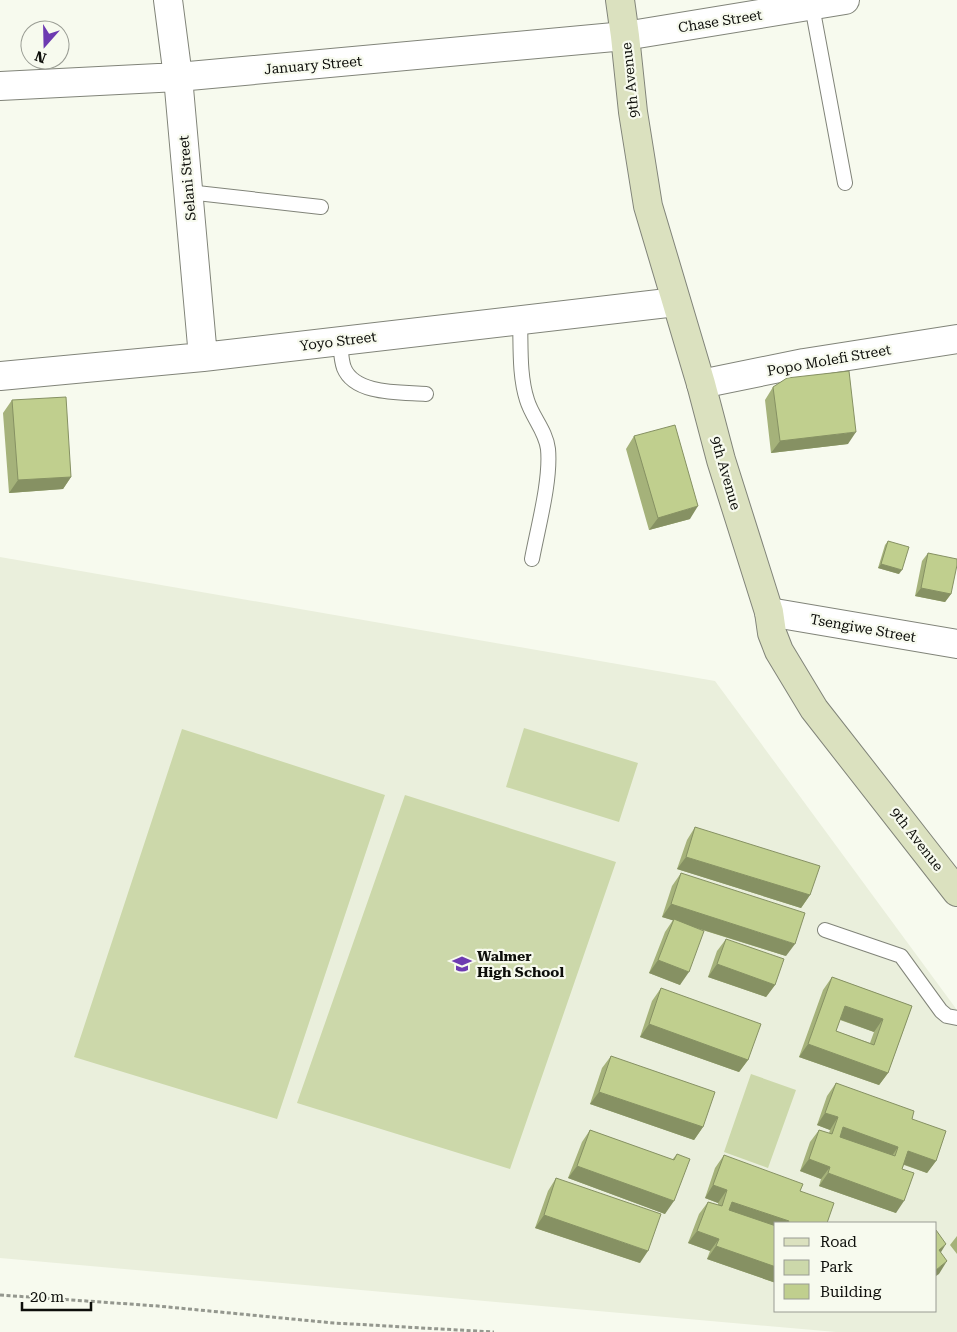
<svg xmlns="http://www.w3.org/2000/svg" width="957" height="1332" font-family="'Roboto Serif',serif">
  <rect width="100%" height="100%" fill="#f7faee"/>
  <path fill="#eaefdc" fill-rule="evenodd" d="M0 557 715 681 957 1010V1332H836L0 1258ZM776 1223H936V1311H776Z"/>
  <path fill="#ccd8aa" d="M524 728 638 763 619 822 506 787Z
    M182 729 385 795 277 1119 74 1057Z
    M405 795 616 862 510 1169 297 1103Z
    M751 1074 796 1090 768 1168 724 1152Z"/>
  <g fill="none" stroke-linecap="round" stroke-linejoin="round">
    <g stroke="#818479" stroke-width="16">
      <path id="lane" d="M812 6 845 183
        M188 192 321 207
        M520 320C521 346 519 375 527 400 532 417 546 431 548 449 551 480 538 527 532 559
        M340 341C341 350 341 360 344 368 355 395 401 392 426 394
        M825 930 901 956 941 1011 947 1016 957 1018"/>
    </g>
    <g stroke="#818479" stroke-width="30">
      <path id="street" d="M168 0 178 77 203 357
        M0 86 178 77 625 36 845 0
        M0 376 203 357 676 302
        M701 384 804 363 957 339
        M769 612 957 644"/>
    </g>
    <g stroke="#818479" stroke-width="30">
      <path id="secondary" d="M620 0 625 36 633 112 648 206 701 384 721 460 769 612 772 633 779 651 814 709 957 892"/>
    </g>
    <path stroke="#94978e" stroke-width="3" stroke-dasharray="4 2.5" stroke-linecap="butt" d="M0 1295 158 1306 334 1323 494 1332"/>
    <use href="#lane" stroke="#fff" stroke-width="14"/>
    <use href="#street" stroke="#fff" stroke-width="28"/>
    <use href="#secondary" stroke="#dbe1bf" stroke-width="28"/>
  </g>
  <path fill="#a5b27a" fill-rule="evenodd" d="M773 387 848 444 771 453 765 400Z
    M12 400 71 477 63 489 9 493 3 413Z
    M634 436 690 519 649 530 626 449Z
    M888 541 899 574 878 568 885 545Z
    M928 553 951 594 945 602 915 596 922 561Z
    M695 827 810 895 801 908 677 869 687 840Z
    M681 873 786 956 696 928 680 985 649 973 665 932 673 920 662 917 672 886Z
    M726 939 775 985 766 997 708 977 717 951Z
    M832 977 912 1006 888 1073 879 1085 799 1057 823 990ZM840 1020 874 1032 870 1043 836 1031Z
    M661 988 748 1060 739 1072 640 1037 652 1001Z
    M611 1056 703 1127 694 1140 590 1104 602 1068Z
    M836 1083 912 1119 936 1161 927 1173 904 1165 902 1169 896 1213 819 1186 821 1179 800 1171 810 1142 819 1130 829 1133 830 1130 817 1125 827 1096Z
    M590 1130 672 1160 677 1154 665 1214 568 1178 582 1142Z
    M724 1155 800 1191 827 1223H776V1283L707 1259 710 1251 688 1243 699 1214 708 1202 718 1205V1203L705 1198 715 1168Z
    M556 1178 640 1263 535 1228 548 1191Z
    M957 1236V1254L950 1245Z"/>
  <path fill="#869163" d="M856 432 848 444 771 453 780 441Z
    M71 477 63 489 9 493 18 480Z
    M698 506 690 519 649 530 658 518Z
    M881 564 902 570 899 574 878 568Z
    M921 588 951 594 945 602 915 596Z
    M686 857 810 895 801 908 677 869Z
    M671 904 795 944 786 956 662 917Z
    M658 960 689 972 680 985 649 973Z
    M717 964 775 985 766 997 708 977Z
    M845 1006 883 1019 874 1032 836 1018Z
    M649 1024 748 1060 739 1072 640 1037Z
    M808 1044 888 1073 879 1085 799 1057Z
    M599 1092 703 1127 694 1140 590 1104Z
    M825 1113 838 1117 830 1130 817 1125Z
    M843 1127 898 1147 890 1159 834 1140Z
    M908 1151 936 1161 927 1173 900 1163Z
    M809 1159 830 1167 821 1179 800 1171Z
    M577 1166 674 1201 665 1214 568 1178Z
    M828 1173 904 1201 896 1213 819 1186Z
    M713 1185 727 1190 718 1203 705 1198Z
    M732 1202 789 1221 787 1223H776V1232L724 1214Z
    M544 1215 648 1251 640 1263 535 1228Z
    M697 1231 719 1239 710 1251 688 1243Z
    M946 1244 938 1257 939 1250Z
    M716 1246 776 1267V1283L707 1259Z
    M947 1261 939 1274 936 1276V1270Z"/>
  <path fill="#c0cf8e" stroke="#869163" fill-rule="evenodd" d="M849 371 856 432 780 441 773 387 787 378Z
    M66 397 71 477 18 480 12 400Z
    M675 425 698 506 658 518 634 436Z
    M888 541 909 547 902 570 881 564Z
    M928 553 957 559V565L951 594 921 588Z
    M695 827 820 866 810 895 686 857Z
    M681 873 805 913 795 944 671 904Z
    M674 919 704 931 689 972 658 960Z
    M726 939 784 959 775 985 717 964Z
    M832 977 912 1006 888 1073 808 1044ZM845 1006 883 1019 874 1045 836 1031Z
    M661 988 761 1024 748 1060 649 1024Z
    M611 1056 715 1092 703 1127 599 1092Z
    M836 1083 914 1111 912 1119 946 1131 936 1161 908 1151 902 1169 914 1173 904 1201 828 1173 830 1167 809 1159 819 1130 832 1134 838 1117 825 1113ZM843 1127 898 1147 895 1156 840 1137Z
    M590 1130 674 1160 677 1154 690 1159 674 1201 577 1166Z
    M724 1155 803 1184 800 1191 834 1203 827 1223H788L789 1221 732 1202 729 1210 776 1226V1267L716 1246 719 1239 697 1231 708 1202 722 1206 727 1190 713 1185Z
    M556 1178 661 1214 648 1251 544 1215Z
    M936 1230 946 1244 939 1250 947 1261 936 1270Z"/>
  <defs>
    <g id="school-bare" transform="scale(1.5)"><path d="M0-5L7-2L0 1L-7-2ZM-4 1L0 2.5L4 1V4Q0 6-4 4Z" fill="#6d3ab1" stroke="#f7faee" stroke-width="2.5" paint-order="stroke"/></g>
  </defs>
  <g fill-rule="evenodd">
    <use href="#school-bare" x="462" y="964"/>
  </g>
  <g text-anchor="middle" stroke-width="4.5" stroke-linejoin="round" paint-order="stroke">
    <g font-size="14" fill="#0d0e0a" stroke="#f7faee">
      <text transform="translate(720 21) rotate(-9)" y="5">Chase Street</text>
      <text transform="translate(313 65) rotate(-5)" y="5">January Street</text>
      <text transform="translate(630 80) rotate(-96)" y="5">9th Avenue</text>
      <text transform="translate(187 178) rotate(-95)" y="5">Selani Street</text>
      <text transform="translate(338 341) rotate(-7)" y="5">Yoyo Street</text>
      <text transform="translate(829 360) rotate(-10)" y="5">Popo Molefi Street</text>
      <text transform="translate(726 473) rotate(74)" y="5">9th Avenue</text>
      <text transform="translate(863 628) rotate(10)" y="5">Tsengiwe Street</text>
      <text transform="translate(917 839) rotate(52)" y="5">9th Avenue</text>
    </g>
    <g font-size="14" font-weight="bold" fill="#0d0e0a" stroke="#f7faee" text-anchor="start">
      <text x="477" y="961">Walmer<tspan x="477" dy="16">High School</tspan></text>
    </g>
  </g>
  <rect x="774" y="1222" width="162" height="90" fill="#f7faee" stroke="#999c93"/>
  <rect x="784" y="1238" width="25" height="8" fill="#dbe1bf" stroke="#999c93"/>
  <text x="820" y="1247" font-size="15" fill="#0d0e0a">Road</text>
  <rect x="784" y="1260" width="25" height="15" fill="#ccd8aa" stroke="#999c93"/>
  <text x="820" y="1272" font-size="15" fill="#0d0e0a">Park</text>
  <rect x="784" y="1284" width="25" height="15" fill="#c0cf8e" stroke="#999c93"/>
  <text x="820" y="1297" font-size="15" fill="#0d0e0a">Building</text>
  <g transform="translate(45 45) rotate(200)"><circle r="24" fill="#f7faee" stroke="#999c93"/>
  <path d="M0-4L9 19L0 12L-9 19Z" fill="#6d3ab1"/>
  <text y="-8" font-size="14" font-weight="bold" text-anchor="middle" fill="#0d0e0a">N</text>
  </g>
  <path d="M22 1302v8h69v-8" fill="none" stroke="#0d0e0a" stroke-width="2.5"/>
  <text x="30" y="1302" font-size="15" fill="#0d0e0a" stroke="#f7faee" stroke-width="4" paint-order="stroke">20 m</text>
</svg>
